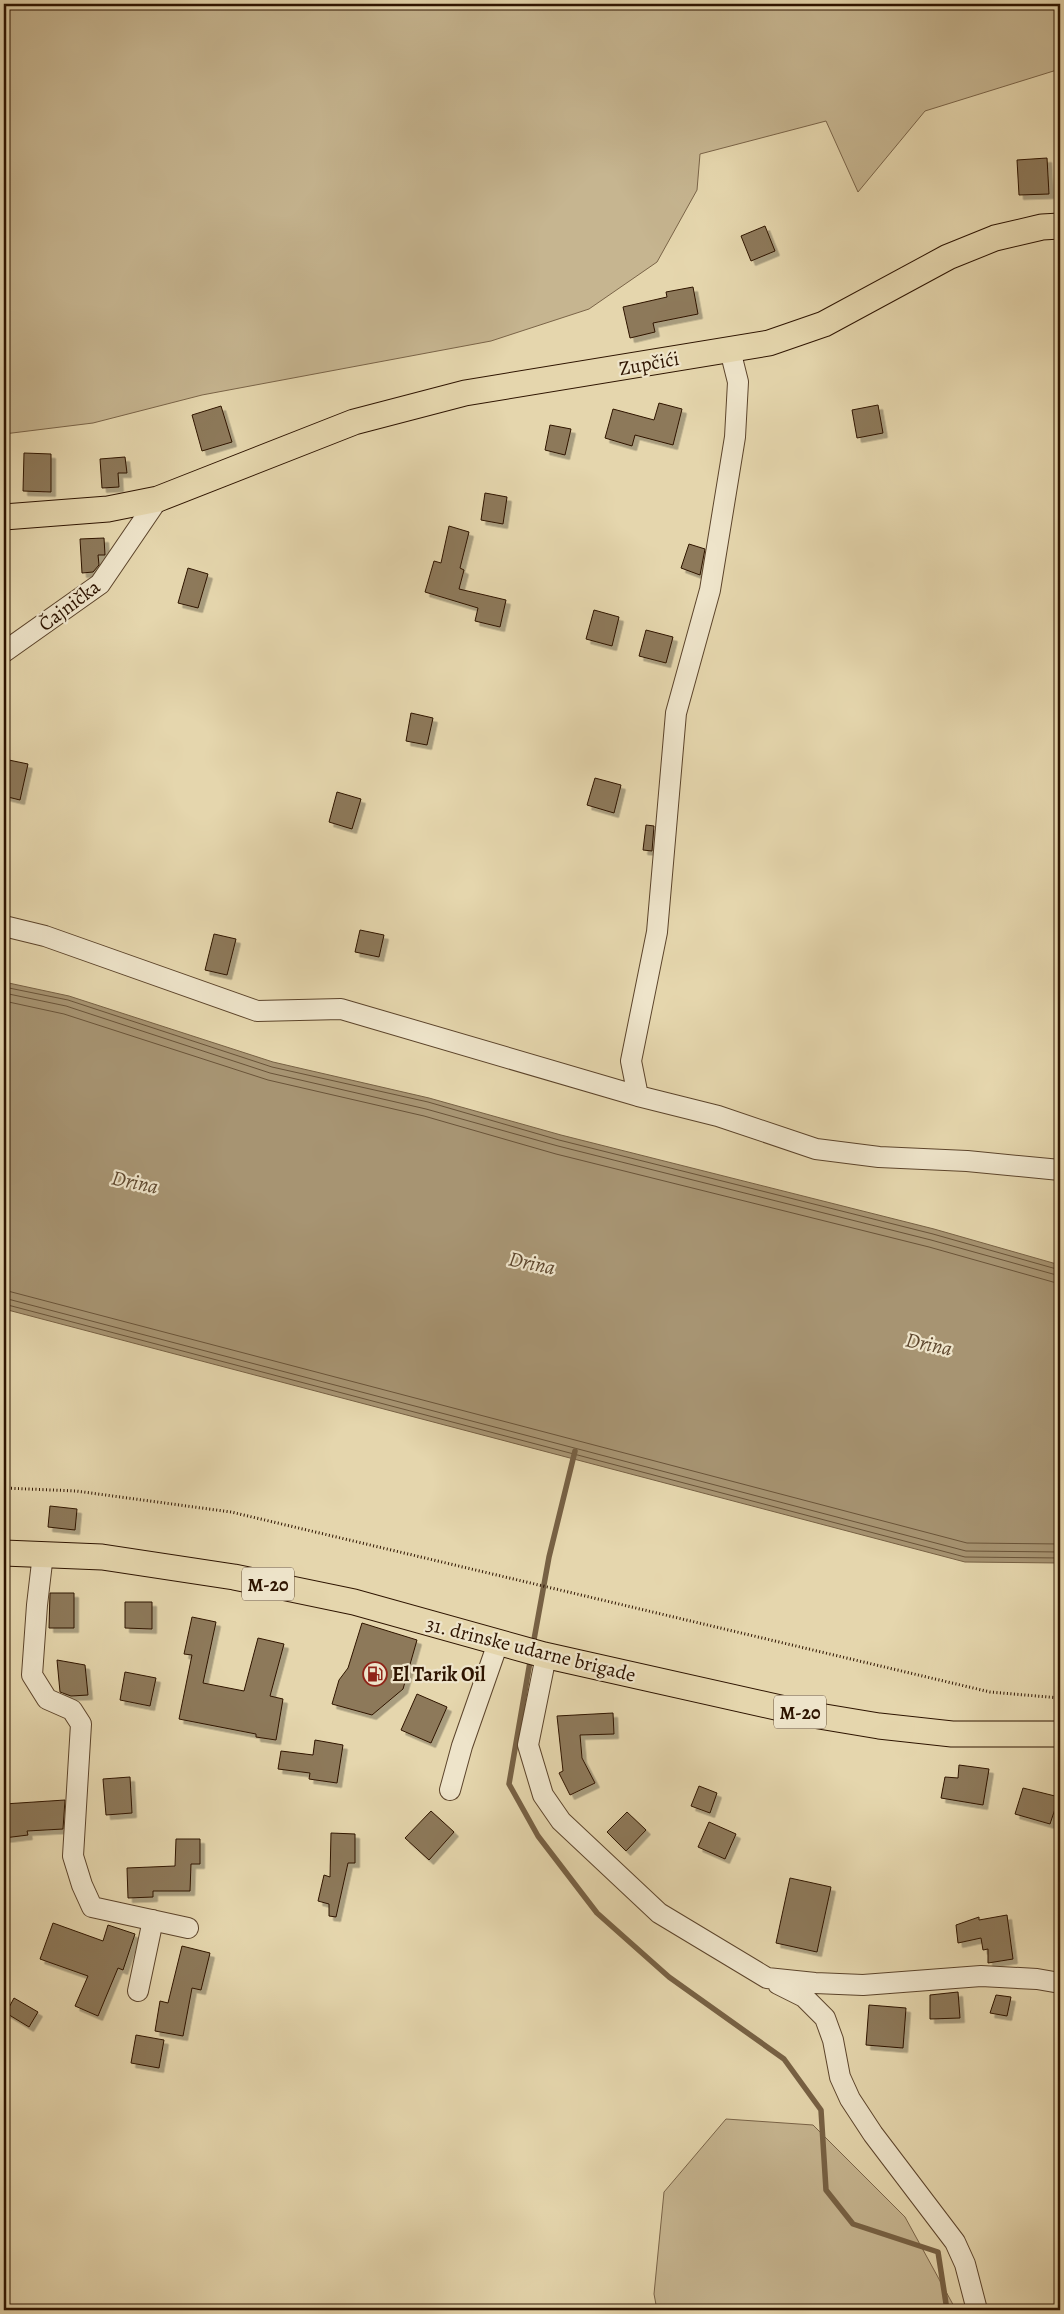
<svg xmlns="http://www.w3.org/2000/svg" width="1064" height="2314" font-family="Alegreya,serif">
  <defs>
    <filter id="shadow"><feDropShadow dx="4.5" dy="4.5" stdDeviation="0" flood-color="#0004"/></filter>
  </defs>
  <rect width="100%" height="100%" fill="#e5d6ad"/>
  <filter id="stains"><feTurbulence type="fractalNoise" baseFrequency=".004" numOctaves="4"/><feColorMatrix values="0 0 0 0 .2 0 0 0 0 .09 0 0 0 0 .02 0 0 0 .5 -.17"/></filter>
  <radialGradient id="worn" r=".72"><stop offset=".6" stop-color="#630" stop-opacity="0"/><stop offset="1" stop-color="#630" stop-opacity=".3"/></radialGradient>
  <path fill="#c6b590" stroke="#7a6448" d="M4 4H1060V69L925 111 858 192 826 121 700 154 697 190 657 262 589 309 491 341 202 395 93 423 4 434Z
    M726 2119 813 2125 905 2217 956 2310H657L654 2294 664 2192Z"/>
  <path fill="#a79472" stroke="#776144" d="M4 982 69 996 273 1062 429 1098 561 1135 934 1229 1060 1265V1563L965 1562 4 1309Z"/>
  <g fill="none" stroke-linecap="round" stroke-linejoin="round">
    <path stroke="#6a5439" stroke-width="1" d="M4 987 68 1000 272 1067 428 1102 559 1140 933 1234 1060 1270
      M4 993 66 1006 270 1073 426 1109 558 1146 931 1240 1060 1276
      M4 1001 64 1014 268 1080 424 1116 556 1154 929 1247 1060 1284
      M4 1290 967 1543 1060 1544
      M4 1298 966 1551 1060 1552
      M4 1304 965 1557 1060 1558"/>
    <path stroke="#776144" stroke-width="5.5" d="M533 1645 549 1557 575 1451
      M531 1656 509 1784 538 1836 597 1913 669 1977 784 2059 821 2110 826 2190 853 2224 938 2252 947 2310"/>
  </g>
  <path fill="#8d795a" stroke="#2e1400" filter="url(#shadow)" d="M1047 158 1049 194 1019 195 1017 160Z
    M765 226 775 251 751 261 741 236Z
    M693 287 698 314 653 323 655 332 630 338 623 307 667 297 666 292Z
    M659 403 682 409 673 445 635 435 632 446 605 438 613 409 654 420Z
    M878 405 883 433 857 438 852 410Z
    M221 406 232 442 202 451 192 415Z
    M550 425 571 429 565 455 545 450Z
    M24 453 51 454V492L23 491Z
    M125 457 127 473H118L119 487 102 488 100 459Z
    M485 493 507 497 503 524 481 520Z
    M449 526 469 532 460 568 464 570 459 589 506 600 500 627 475 621 478 608 425 592 434 561 441 563Z
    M104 538 105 555H98L99 565 93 572 82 573 80 539Z
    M689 544 705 549 700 575 681 568Z
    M188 568 208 574 198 608 178 603Z
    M594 610 619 617 612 646 586 639Z
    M646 630 673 637 666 663 639 656Z
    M411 713 433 718 427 745 406 741Z
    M4 759 28 764 20 800 4 796Z
    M595 778 621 785 614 813 587 805Z
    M337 792 361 799 352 829 329 822Z
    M646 825 654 826 652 851 643 850Z
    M360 930 384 935 379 957 355 952Z
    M214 934 236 939 227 975 205 970Z
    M50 1506 77 1509 75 1530 48 1527Z
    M50 1593H74V1628H49Z
    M125 1602H152V1629L125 1628Z
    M192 1617 216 1622 203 1683 244 1691 258 1638 284 1644 270 1696 283 1699 276 1740 256 1737V1734L179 1719 192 1655 184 1654Z
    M362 1623 417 1640 403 1689 372 1715 332 1704 339 1680 348 1668Z
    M57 1660 85 1665 88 1695 71 1696 60 1692Z
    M125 1672 156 1678 150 1706 120 1700Z
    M417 1694 447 1707 431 1743 401 1730Z
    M613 1713 614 1734 580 1735 582 1758 595 1783 570 1795 559 1773 563 1771 557 1716Z
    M315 1740 343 1745 337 1783 309 1779 310 1773 278 1769 281 1751 313 1755Z
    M959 1765 989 1769 983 1805 941 1798 945 1777 958 1778Z
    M130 1777 132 1813 106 1815 103 1779Z
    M699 1786 717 1793 710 1813 691 1806Z
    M1023 1788 1059 1797 1050 1824 1015 1814Z
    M65 1800 63 1829 27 1831 28 1835 4 1838V1804Z
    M431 1811 454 1832 429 1860 405 1838Z
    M627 1812 646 1830 626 1851 607 1832Z
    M709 1822 736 1834 725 1859 698 1847Z
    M331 1833 355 1834V1863H348L336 1917 329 1916V1904L318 1901 324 1875 330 1877Z
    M176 1839H200V1864H191L190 1891H153V1897L128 1898 127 1868 175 1866Z
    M790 1878 831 1887 817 1952 776 1943Z
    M1007 1915 1013 1959 988 1963V1949L983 1950 981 1938 958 1943 956 1925 979 1917V1920Z
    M53 1923 103 1941 108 1925 135 1934 123 1970 118 1968 98 2016 75 2006 88 1976 40 1959Z
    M182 1946 210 1953 201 1990 192 1988 183 2036 155 2031 160 2001 168 2003Z
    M958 1992 960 2018 930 2019V1995Z
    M996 1995 1011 1997 1007 2016 990 2013Z
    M14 1998 38 2012 29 2027 6 2013Z
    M869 2005 906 2008 903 2048 866 2045Z
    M136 2035 164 2040 159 2068 131 2063Z"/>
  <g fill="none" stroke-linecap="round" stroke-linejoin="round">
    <g stroke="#5c442b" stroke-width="22">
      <path id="minor" d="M730 350 738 382 735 437 710 590 676 713 657 932 631 1061 638 1096 718 1116 816 1149 879 1157 967 1161 1060 1170
        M4 652 100 584 158 499
        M4 926 45 936 257 1011 341 1009 638 1096
        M43 1554 37 1605 32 1675 47 1699 72 1710 81 1724 73 1856 82 1885 92 1907 188 1928
        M546 1656 528 1745 543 1795 561 1821 659 1913 767 1978 815 1983 863 1985 981 1976 1037 1979 1060 1983
        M450 1790 462 1746 498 1643
        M778 1984 804 1997 825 2018 833 2040 840 2077 850 2099 873 2134 955 2242 965 2264 977 2310
        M138 1991 153 1920"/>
    </g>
    <g stroke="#2e1400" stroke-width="27">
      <path id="major" d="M4 517 108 509 158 499 354 422 465 393 769 343 824 324 948 257 995 238 1042 227 1060 226
        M4 1553 102 1557 234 1577 354 1602 544 1655 807 1714 879 1726 952 1734H1060"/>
    </g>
    <path stroke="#2e1400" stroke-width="3" stroke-dasharray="1 2.5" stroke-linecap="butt" d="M4 1488 76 1491 231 1512 990 1692 1060 1698"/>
    <use href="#minor" stroke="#eee4ca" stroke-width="20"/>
    <use href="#major" stroke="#e5d6ad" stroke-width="25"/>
  </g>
  <defs>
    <g id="fuel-ring" transform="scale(1.25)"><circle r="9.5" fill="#eee4ca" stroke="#8f2418" stroke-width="1.5"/><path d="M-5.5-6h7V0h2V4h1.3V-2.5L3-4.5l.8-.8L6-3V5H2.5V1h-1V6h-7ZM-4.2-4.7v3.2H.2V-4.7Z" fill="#8f2418"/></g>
  </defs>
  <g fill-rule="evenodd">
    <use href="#fuel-ring" x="375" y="1674"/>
  </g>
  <g text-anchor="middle" stroke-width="4.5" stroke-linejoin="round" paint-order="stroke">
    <g fill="#eee4ca" stroke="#68523d" stroke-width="1">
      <rect x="242" y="1567.5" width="52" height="33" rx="4"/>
      <rect x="774" y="1695.5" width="52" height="33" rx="4"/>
    </g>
    <g font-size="19" font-weight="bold" fill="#2e1400">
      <text x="268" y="1591">M-20</text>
      <text x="800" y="1719">M-20</text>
    </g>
    <g font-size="20" fill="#2e1400" stroke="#eee4ca">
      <text transform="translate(649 363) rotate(-10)" y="7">Zupčići</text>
      <text transform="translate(69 605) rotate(-37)" y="7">Čajnička</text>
      <text transform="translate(531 1649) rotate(14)" y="7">31. drinske udarne brigade</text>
    </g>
    <g font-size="20" font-weight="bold" fill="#2e1400" stroke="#eee4ca" text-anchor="start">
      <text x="392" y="1681">El Tarik Oil</text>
    </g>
    <g font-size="21" font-style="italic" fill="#5e472e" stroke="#eee4ca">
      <text transform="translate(135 1182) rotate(12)" y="7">Drina</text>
      <text transform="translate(532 1263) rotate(12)" y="7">Drina</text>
      <text transform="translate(929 1344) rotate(12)" y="7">Drina</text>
    </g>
  </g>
  <rect width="1064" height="2314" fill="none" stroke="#e5d6ad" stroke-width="20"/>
  <rect x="5" y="5" width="1054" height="2304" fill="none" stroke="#2e1400" stroke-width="2.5"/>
  <rect x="10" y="10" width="1044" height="2294" fill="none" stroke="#2e1400"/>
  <rect width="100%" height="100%" filter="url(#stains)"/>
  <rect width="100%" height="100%" fill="url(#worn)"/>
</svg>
